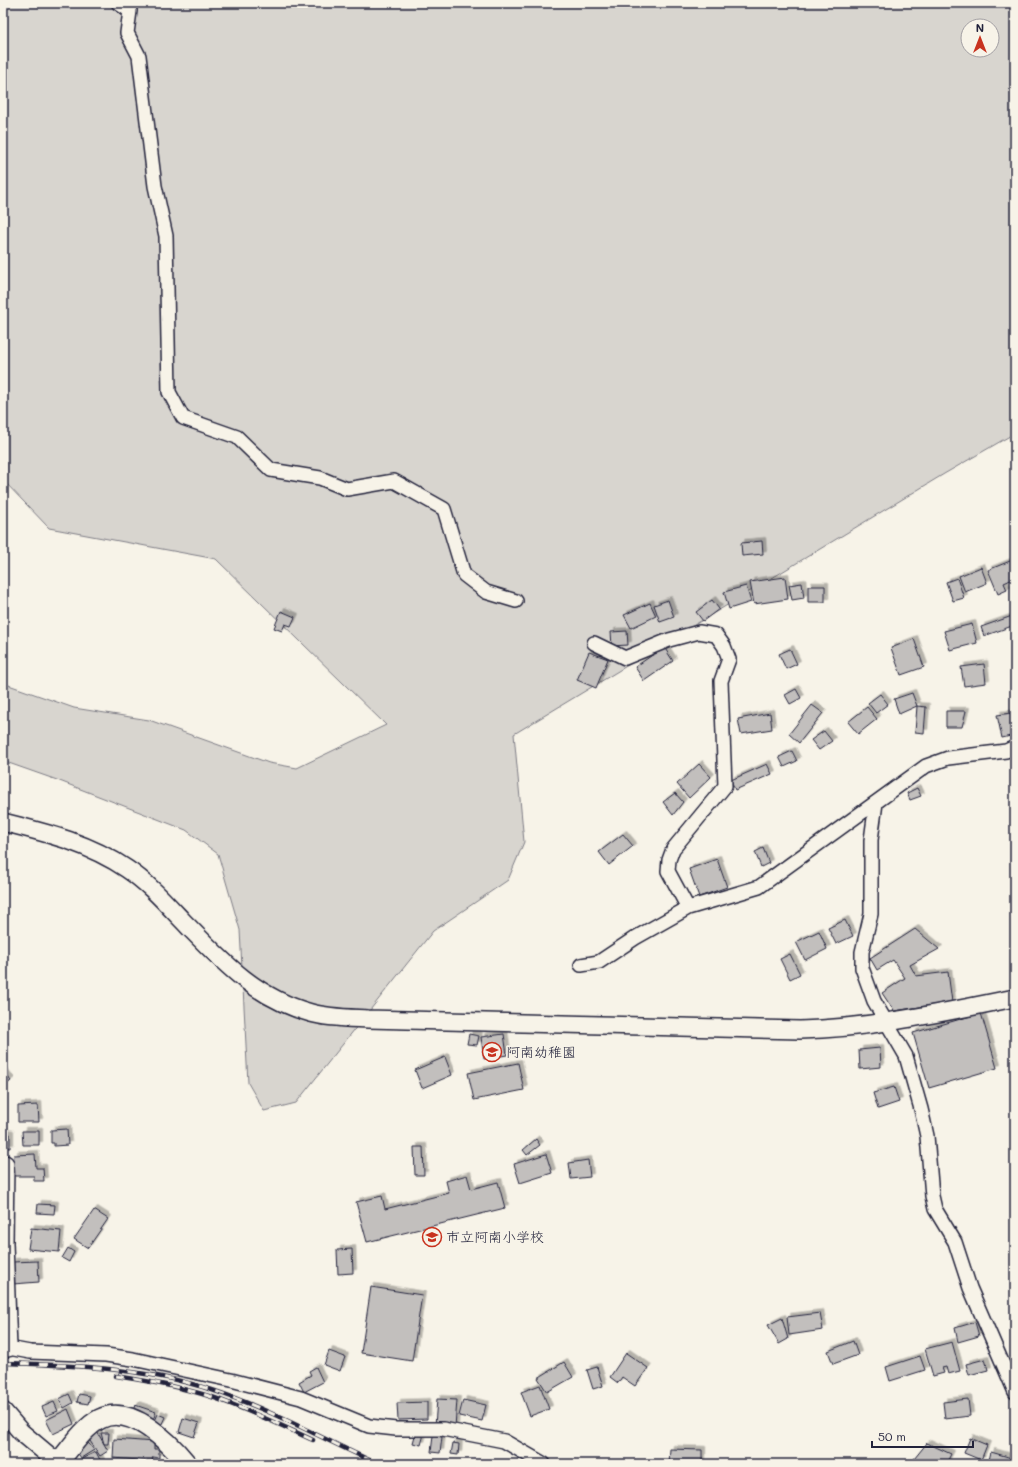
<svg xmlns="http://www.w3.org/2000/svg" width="1018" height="1467" font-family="Mali,'Klee One',sans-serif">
  <defs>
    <filter id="shadow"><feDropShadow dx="3.5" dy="-3.5" stdDeviation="0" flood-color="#0004"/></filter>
  </defs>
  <rect width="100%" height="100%" fill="#f7f3e8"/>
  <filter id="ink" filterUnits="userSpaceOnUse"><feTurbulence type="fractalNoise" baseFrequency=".025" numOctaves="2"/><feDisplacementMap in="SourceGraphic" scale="8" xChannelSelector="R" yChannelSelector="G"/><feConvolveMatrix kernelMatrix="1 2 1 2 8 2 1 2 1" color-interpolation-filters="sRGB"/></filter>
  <g filter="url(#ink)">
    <path fill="#d8d5cf" stroke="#7d7c85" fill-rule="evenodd" d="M3 3H1015V433L944 474 514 734 524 842 508 880 433 931 296 1103 264 1111 248 1083 240 930 218 854 186 830 57 780 3 761V683L74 708 149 720 269 763 297 768 386 725 216 559 49 528 3 480ZM968 26H992V50H968Z"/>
    <path fill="#c2bfbd" stroke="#22223b" filter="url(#shadow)" d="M762 541 763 554 742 556 741 543Z
      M1015 559V578L1004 583 1007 590 998 594 988 570Z
      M981 567 987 583 965 592 959 576Z
      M785 577 788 599 754 604 750 582Z
      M957 578 964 598 953 601 946 582Z
      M802 583 804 598 792 600 789 585Z
      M746 586 751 602 729 609 724 592Z
      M808 586H825V602H808Z
      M668 600 674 617 660 622 654 605Z
      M712 600 719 609 703 621 696 612Z
      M650 603 656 616 631 628 624 615Z
      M281 611 295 617 291 626 285 624 282 631 274 628Z
      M1015 615V625L984 636 981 627Z
      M972 624 977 643 950 650 944 631Z
      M627 631 628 645 612 646 611 632Z
      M914 639 924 667 901 675 891 648Z
      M664 647 673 661 644 681 635 667Z
      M790 649 797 664 786 669 779 654Z
      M589 652 608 659 596 688 577 680Z
      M984 664 986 683 964 686 961 667Z
      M796 689 801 698 790 704 785 695Z
      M912 693 917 706 899 714 894 699Z
      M880 694 888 704 876 713 868 703Z
      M812 705 823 713 799 743 789 734Z
      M917 706 926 707 924 733 915 732Z
      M867 707 877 719 858 734 848 722Z
      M946 711H966L962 727H946Z
      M770 713 772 729 741 734 738 719Z
      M1012 713 1015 735 1002 738 997 715Z
      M824 731 832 741 819 750 811 740Z
      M792 751 797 761 784 767 779 757Z
      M699 764 711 777 689 798 677 784Z
      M767 764 772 774 735 790 731 780Z
      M917 788 921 796 910 800 907 793Z
      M675 793 683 802 673 815 663 802Z
      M623 834 633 846 609 865 599 852Z
      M763 848 769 863 761 867 755 852Z
      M717 859 727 887 699 897 689 869Z
      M845 920 853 936 836 944 828 928Z
      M915 929 939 949 910 965 916 976 948 972 952 1002 894 1011 882 993 905 978 893 960 877 970 870 958Z
      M819 931 827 949 805 960 796 942Z
      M790 954 800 974 790 979 780 959Z
      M981 1013 997 1068 929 1088 913 1033Z
      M469 1034 479 1036 477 1045 467 1044Z
      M504 1034 507 1055 484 1059 481 1037Z
      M880 1048 881 1067 860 1069 859 1050Z
      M445 1057 452 1075 422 1088 415 1070Z
      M518 1063 524 1090 474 1100 468 1073Z
      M3 1071 11 1081 3 1087Z
      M894 1087 899 1102 878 1109 873 1093Z
      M38 1105 39 1122H18V1106Z
      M67 1129 68 1145 54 1146V1143H51V1130Z
      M22 1131H39V1145H23Z
      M3 1133 10 1134V1148H3Z
      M536 1139 540 1145 527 1155 523 1150Z
      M414 1147H423L424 1175H415Z
      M35 1154 36 1168H43L44 1181H34V1176H15L14 1155Z
      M546 1154 552 1173 520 1183 514 1164Z
      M588 1160 590 1177 571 1179 569 1163Z
      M467 1175 471 1189 498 1182 505 1208 367 1242 356 1202 382 1196 385 1209 449 1193 446 1181Z
      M38 1204 55 1205 54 1214 37 1213Z
      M94 1210 108 1219 88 1248 74 1239Z
      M31 1228 61 1231 59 1252 28 1249Z
      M68 1248 74 1252 69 1262 62 1258Z
      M352 1249 353 1273 338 1274 337 1250Z
      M38 1261 39 1282 13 1284 12 1262Z
      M371 1287 422 1295 412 1361 361 1353Z
      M820 1313 823 1330 789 1335 787 1317Z
      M782 1318 788 1339 779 1344 768 1325Z
      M975 1322 979 1336 958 1342 955 1328Z
      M853 1341 858 1355 833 1364 828 1351Z
      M952 1342 960 1371 948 1374 946 1367 942 1368 944 1373 933 1376 925 1349Z
      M329 1351 345 1357 340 1371 324 1365Z
      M626 1353 648 1368 635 1386 622 1377 618 1383 610 1377Z
      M920 1356 925 1370 890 1381 886 1367Z
      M985 1359 988 1370 969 1375 966 1364Z
      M564 1362 573 1377 547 1392 538 1378Z
      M316 1367 323 1382 304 1392 299 1382 311 1375 309 1371Z
      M597 1367 603 1386 593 1389 587 1370Z
      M540 1385 549 1409 530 1416 521 1392Z
      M69 1394 73 1403 64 1408 59 1399Z
      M79 1394 90 1396 88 1404 77 1402Z
      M437 1399 457 1400 455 1427 435 1426Z
      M968 1399 970 1416 945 1419 943 1402Z
      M463 1400 486 1405 482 1421 459 1416Z
      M54 1402 58 1411 46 1416 42 1407Z
      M427 1402V1419L398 1420 397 1403Z
      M135 1405 156 1412 153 1420 132 1413Z
      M68 1409 74 1424 53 1434 46 1420Z
      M158 1414 165 1417 161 1426 154 1423Z
      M183 1418 199 1423 194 1437 179 1432Z
      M95 1428 108 1451 100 1456 86 1435Z
      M416 1432 424 1434 421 1445 413 1443Z
      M101 1433H109L108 1444H104Z
      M433 1436 442 1437 440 1453 431 1452Z
      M84 1438 94 1450 81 1458 75 1449Z
      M970 1438 987 1445 981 1460 964 1453Z
      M114 1439 154 1442V1449H159V1458L153 1457 152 1461 113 1458Z
      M453 1443 459 1444 458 1455 451 1454Z
      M927 1443 951 1454 946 1464H910Z
      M670 1449 702 1450V1464H669Z
      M96 1452 102 1464H79L77 1461Z
      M991 1452 1015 1459V1464H988Z"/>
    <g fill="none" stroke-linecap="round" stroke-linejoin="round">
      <g stroke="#22223b" stroke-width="16">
        <path id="minor" d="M118 3 130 11 127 33 139 56 155 186 166 236 169 392 183 418 237 437 271 470 320 478 347 489 394 481 444 509 464 575 486 592 516 601
          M594 643 625 658 669 640 699 632 716 635 724 646 729 659 721 681 725 786 673 849 669 860 668 871 688 908
          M876 803 871 840V914L862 952V968L874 1001 906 1056 921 1109 927 1136 932 1196 935 1209 955 1242 970 1288 1015 1392
          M581 965 599 962 635 938 688 908 759 887 926 766 948 758 1006 751 1015 747
          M3 1347 30 1352 106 1355 133 1359 231 1380 301 1398 369 1426 396 1429H443L504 1441 544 1464"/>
      </g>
      <g stroke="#22223b" stroke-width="20">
        <path id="tertiary" d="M3 822C47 833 89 843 127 869 148 883 165 902 182 920 221 960 255 998 311 1013 329 1018 349 1018 368 1019L800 1030C874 1028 944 1012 1015 998
          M5 1164 4 1243 8 1348
          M3 1411 21 1432 58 1463"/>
      </g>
      <g stroke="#22223b" stroke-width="22">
        <path id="secondary" d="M59 1464 58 1463C70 1449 83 1428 100 1419 131 1403 170 1443 187 1464"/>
      </g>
      <use href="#minor" stroke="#f7f3e8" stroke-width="13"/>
      <use href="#tertiary" stroke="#f7f3e8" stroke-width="17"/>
      <use href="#secondary" stroke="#f7f3e8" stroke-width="19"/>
      <g stroke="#22223b" stroke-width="4.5">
        <path id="rail" d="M3 1363C72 1365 146 1368 212 1390 270 1409 323 1439 378 1464
          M116 1376C148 1381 181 1387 212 1397 247 1409 280 1425 313 1440"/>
      </g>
      <use href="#rail" stroke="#f7f3e8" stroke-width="3" stroke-dasharray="9" stroke-linecap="butt"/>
    </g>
  </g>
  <defs>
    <g id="school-ring" transform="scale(1)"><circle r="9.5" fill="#f7f3e8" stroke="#c8321e" stroke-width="1.5"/><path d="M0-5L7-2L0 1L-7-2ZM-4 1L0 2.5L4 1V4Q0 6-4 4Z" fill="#c8321e"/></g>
  </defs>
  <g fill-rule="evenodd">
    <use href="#school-ring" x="492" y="1052"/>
    <use href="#school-ring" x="432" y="1237"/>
  </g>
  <g text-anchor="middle" stroke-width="3.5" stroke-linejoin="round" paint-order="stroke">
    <g font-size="14" fill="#22223b" stroke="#f7f3e8" text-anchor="start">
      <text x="506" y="1057">阿南幼稚園</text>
      <text x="446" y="1242">市立阿南小学校</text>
    </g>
  </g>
  <rect width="1018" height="1467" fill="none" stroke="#f7f3e8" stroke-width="16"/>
  <rect x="8" y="8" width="1002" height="1451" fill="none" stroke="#22223b" stroke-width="1.5" filter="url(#ink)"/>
  <g transform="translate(980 38)"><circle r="19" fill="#f7f3e8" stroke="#a29fa3"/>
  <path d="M0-3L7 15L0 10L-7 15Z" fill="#c8321e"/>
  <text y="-6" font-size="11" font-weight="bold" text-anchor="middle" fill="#22223b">N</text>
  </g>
  <path d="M872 1441v6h101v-6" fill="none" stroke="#22223b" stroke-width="2"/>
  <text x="878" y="1441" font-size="12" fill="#22223b" stroke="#f7f3e8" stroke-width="3" paint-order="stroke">50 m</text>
</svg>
